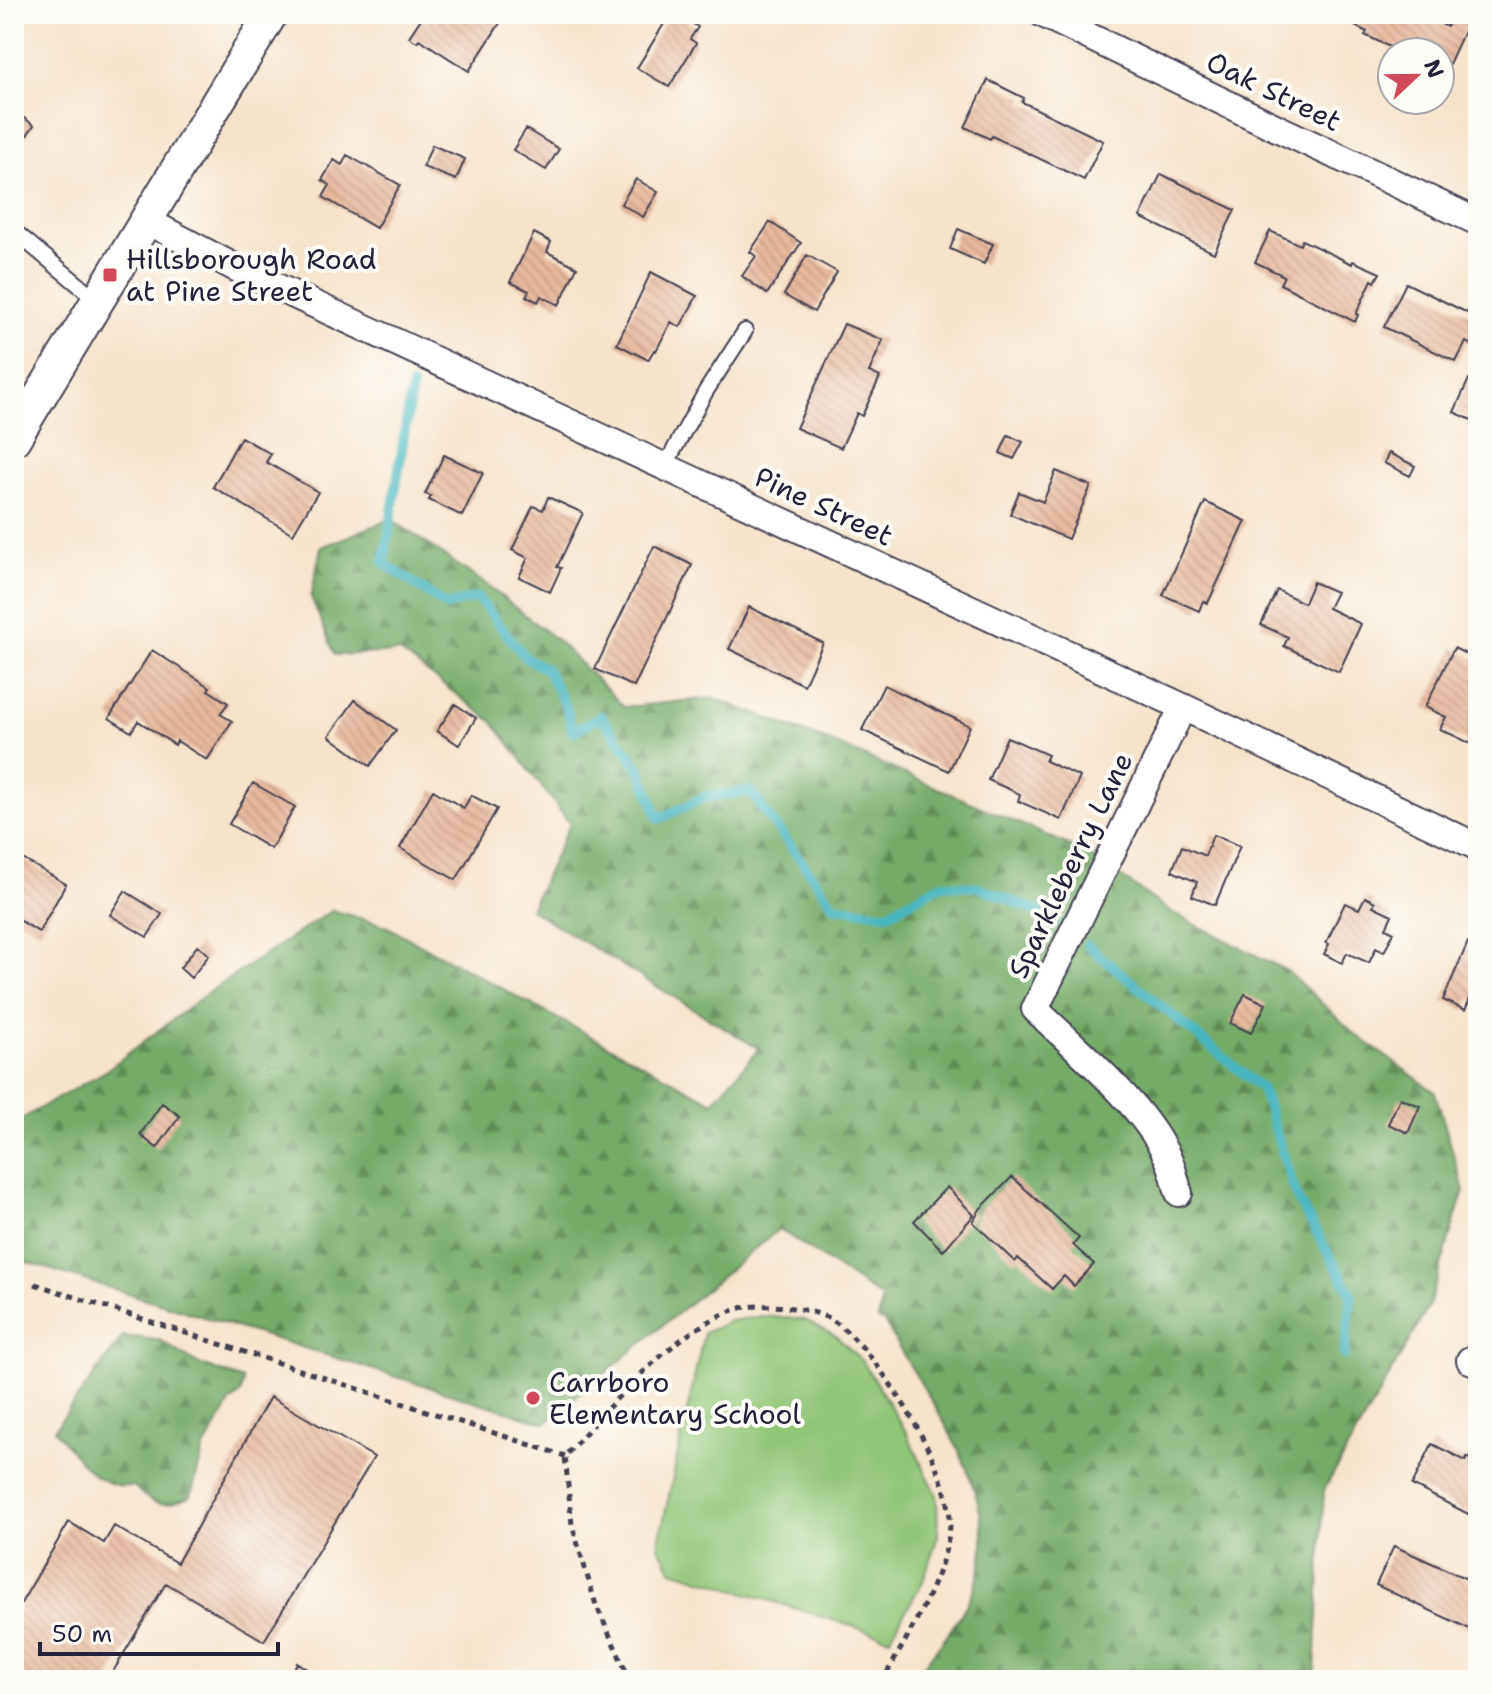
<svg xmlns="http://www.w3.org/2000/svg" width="1492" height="1694" font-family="'Shantell Sans',sans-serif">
  <defs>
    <pattern id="forest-firs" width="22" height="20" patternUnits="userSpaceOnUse" patternTransform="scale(2)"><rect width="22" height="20" fill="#74aa67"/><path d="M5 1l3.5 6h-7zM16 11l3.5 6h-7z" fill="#5f8a56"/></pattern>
    <pattern id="building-back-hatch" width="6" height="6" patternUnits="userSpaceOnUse" patternTransform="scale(2)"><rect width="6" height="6" fill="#e6b99e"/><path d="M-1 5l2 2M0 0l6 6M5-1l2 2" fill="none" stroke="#c59f89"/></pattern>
  </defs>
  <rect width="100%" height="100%" fill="#fdfcf7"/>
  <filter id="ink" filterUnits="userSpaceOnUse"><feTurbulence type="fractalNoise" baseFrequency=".0125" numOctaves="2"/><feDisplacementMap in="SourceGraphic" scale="16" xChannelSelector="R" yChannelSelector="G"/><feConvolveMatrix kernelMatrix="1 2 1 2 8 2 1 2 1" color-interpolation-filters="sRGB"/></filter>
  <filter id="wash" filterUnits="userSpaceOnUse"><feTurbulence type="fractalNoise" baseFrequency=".006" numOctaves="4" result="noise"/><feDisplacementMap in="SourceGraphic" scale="32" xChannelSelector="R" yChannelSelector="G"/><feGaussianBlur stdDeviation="1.8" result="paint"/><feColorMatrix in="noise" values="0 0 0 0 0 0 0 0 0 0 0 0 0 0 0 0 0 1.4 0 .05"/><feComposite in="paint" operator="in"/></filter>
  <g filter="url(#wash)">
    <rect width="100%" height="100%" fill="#f6e3cc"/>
    <path fill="#90c576" stroke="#597458" stroke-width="2" d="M762 1316 805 1320 836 1336 863 1362 906 1432 937 1495 938 1535 923 1581 890 1638 672 1570 658 1546 704 1333 730 1321Z"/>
    <path fill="url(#forest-firs)" stroke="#4b6651" stroke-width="2" d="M391 519 487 585 559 642 624 707 714 698 838 745 1085 852 1171 912 1287 971 1355 1034 1435 1092 1464 1190 1429 1306 1324 1490 1315 1673 1312 1680H912C933 1653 961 1621 974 1589 1012 1499 924 1397 884 1321L878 1320 882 1298 779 1229 545 1423 20 1260 14 1249V1123L104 1072 206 994 332 910 384 925 713 1102 759 1049 530 909 570 824 493 722 400 652 335 655 311 597 321 547Z
      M123 1336 160 1340 196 1363 243 1380 241 1393 230 1403 204 1448 191 1496C164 1508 154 1508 134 1486 95 1490 77 1457 54 1430Z"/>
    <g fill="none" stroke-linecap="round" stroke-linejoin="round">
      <path stroke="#47b6be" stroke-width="10" d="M412 386 384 563 447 606 477 597 526 658 546 669 566 707 573 732 601 716 640 769 659 819 705 797 750 791 834 906 887 914 942 884 979 887 1043 914 1055 922
        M1087 945 1262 1089 1297 1198 1352 1295 1344 1355"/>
    </g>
    <g id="blocks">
      <path fill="url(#building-back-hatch)" d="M424 14H485L500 23 469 71 419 39 417 42 409 37Z
        M670 14H677L698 27 690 39 696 43 669 87 637 68Z
        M1361 14H1427L1425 16 1447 27 1453 14H1472L1449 64 1440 60V52H1422L1410 47 1408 52 1396 46 1394 49 1365 35 1367 32 1355 26Z
        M988 80 1024 98 1022 102 1103 141 1084 180 992 136 990 139 965 127Z
        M14 111 34 125 18 148 14 145Z
        M526 129 559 149 546 170 513 150Z
        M432 145 465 159 456 180 423 167Z
        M347 155 400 185 376 228 323 197 330 185 322 180 334 160 342 165Z
        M1161 174 1235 210 1214 253 1140 217Z
        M636 179 658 192 643 217 621 204Z
        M770 222 801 243 767 294 742 276 756 256 750 252Z
        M958 229 993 244 984 264 950 249Z
        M1270 231 1300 245 1302 240 1352 264 1353 261 1380 273 1375 282 1372 280 1356 314 1358 315 1355 322 1280 284 1284 276 1255 262Z
        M534 233 551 242 547 252 577 267 559 305 541 296 538 302 526 296 529 291 510 282Z
        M807 255 837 272 814 312 784 295Z
        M651 272 697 296 680 327 671 322 656 351 654 350 648 360 617 344Z
        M1406 283 1478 318V348L1466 342 1456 362 1384 327Z
        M844 324 883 340 869 372 880 377 862 416 857 413 841 448 796 428Z
        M1469 379 1478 383V423L1454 412Z
        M1008 435 1023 442 1014 459 1000 453Z
        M241 437 271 454 266 462 318 492 293 534 213 487Z
        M1389 453 1415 466 1410 476 1384 463Z
        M444 455 483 473 462 516 429 500 431 496 425 494Z
        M1056 471 1091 486 1068 539 1010 514 1019 492 1043 502Z
        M548 497 583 513 557 567 561 568 550 592 519 577 528 558 512 550 533 506 543 510Z
        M1205 502 1246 521 1208 603 1203 601 1199 611 1163 595Z
        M654 546 692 565 634 687 595 669Z
        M1313 582 1336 592 1328 608 1361 624 1339 672 1284 646 1288 637 1261 625 1277 590 1304 603Z
        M749 607 823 643 804 685 729 649Z
        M1454 648 1478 660V747L1440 729 1446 717 1425 707Z
        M152 650 210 687 208 690 228 703 220 714 232 721 207 760 177 741 175 745 138 721 131 732 109 718Z
        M884 685 970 726 949 771 862 730Z
        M355 700 396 730 370 766 329 736Z
        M455 704 476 718 459 745 437 731Z
        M1007 737 1048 755 1045 761 1080 777 1061 820 1018 801 1020 794 988 780Z
        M253 783 295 807 271 849 229 824Z
        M433 790 464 808 471 795 497 809 456 880 400 848Z
        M1213 835 1240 846 1215 905 1192 896 1197 882 1172 871 1182 846 1205 856Z
        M14 854 66 884 39 932 14 917Z
        M125 891 162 914 147 937 110 915Z
        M1365 897 1375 902 1373 906 1392 915 1386 928 1394 932 1384 952 1376 948 1369 963 1347 953 1342 963 1324 954 1329 944 1326 943 1345 903 1359 909Z
        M1468 942 1478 947V1002L1470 999 1465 1010 1443 1000Z
        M198 945 209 955 191 978 180 968Z
        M1245 994 1266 1004 1251 1033 1230 1023Z
        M1400 1098 1420 1106 1408 1133 1388 1124Z
        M162 1103 180 1116 157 1148 140 1135Z
        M1012 1177 1079 1238 1073 1245 1094 1264 1074 1286 1064 1276 1052 1289 1018 1258 1015 1262 973 1222 980 1209Z
        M947 1187 974 1215 943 1251 914 1221Z
        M270 1397 374 1457 264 1641 166 1583 108 1680H14V1615L69 1522 104 1543 114 1526 177 1563Z
        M1432 1444 1466 1461 1467 1457 1478 1463V1519L1412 1485Z
        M1394 1546 1478 1584V1633L1376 1585Z
        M297 1663 326 1680H288Z"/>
    </g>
  </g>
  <g filter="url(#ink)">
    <use href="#blocks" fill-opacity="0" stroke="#423f51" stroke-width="2"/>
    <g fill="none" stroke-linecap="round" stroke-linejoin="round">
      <g stroke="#423f51" stroke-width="18">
        <path id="service" d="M14 231 97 300
          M664 468 706 391 745 331"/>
      </g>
      <g stroke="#423f51" stroke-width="30">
        <path id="minor" d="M1043 14 1279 129 1478 222
          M145 220 236 268 1183 707 1478 847
          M1179 1193C1176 1184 1174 1173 1170 1163 1148 1108 1078 1051 1035 1009L1183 707
          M1470 1360 1478 1363"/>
      </g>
      <g stroke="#423f51" stroke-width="36">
        <path id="tertiary" d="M14 439 271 14"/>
      </g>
      <path stroke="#423f51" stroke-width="5" stroke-dasharray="6 6" stroke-linecap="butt" d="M35 1284 565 1456
        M632 1680 626 1671 596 1605 572 1525 565 1456C610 1406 670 1333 734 1310 758 1301 814 1307 835 1322 878 1351 953 1472 950 1525 947 1571 907 1638 883 1680"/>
      <use href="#service" stroke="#fff" stroke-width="14"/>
      <use href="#minor" stroke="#fff" stroke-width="26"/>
      <use href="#tertiary" stroke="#fff" stroke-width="32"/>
    </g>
  </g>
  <g fill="#d1495b" stroke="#fdfcf7" stroke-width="3">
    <rect x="102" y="267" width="16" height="16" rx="4"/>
    <circle cx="533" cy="1398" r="8"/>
  </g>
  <g text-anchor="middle" stroke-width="8" stroke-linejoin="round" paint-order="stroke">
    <g font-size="28" fill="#22223b" stroke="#fdfcf7">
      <text transform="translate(1274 91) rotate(26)" y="10">Oak Street</text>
      <text transform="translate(824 506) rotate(25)" y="10">Pine Street</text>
      <text transform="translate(1070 865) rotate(-64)" y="10">Sparkleberry Lane</text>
    </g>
    <g font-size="28" fill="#22223b" stroke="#fdfcf7" text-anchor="start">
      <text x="126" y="269">Hillsborough Road<tspan x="126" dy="32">at Pine Street</tspan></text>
      <text x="549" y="1392">Carrboro<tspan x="549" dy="32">Elementary School</tspan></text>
    </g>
  </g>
  <rect width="1492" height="1694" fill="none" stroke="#fdfcf7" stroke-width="48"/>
  <g transform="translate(1416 76) rotate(68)"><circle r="38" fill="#fdfcf7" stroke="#a5a5ac" stroke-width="2"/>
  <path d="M0-6L14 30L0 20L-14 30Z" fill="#d1495b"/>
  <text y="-12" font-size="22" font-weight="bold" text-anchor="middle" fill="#22223b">N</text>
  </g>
  <path d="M40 1642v12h238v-12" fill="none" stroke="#22223b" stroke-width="4"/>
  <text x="52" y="1642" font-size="24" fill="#22223b" stroke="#fdfcf7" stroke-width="6" paint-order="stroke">50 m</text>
</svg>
